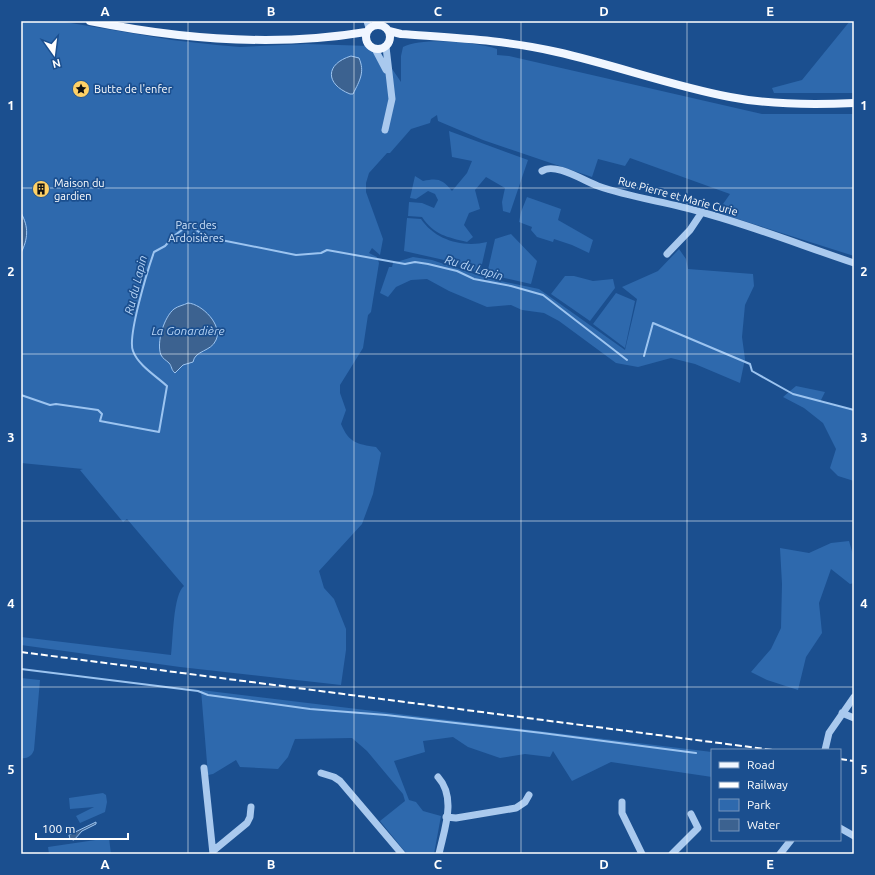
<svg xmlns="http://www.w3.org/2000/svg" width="875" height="875" font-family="Ubuntu,sans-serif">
  <rect width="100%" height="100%" fill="#1b4f8f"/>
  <path fill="#2e69ad" d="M21 21H59L172 40 217 45 240 47 306 44 370 46 384 57 401 82V56L403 47C424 37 475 42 497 49V55L509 56 762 114H854V256L722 214 725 205 723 204 730 194 630 158 625 166 598 159 592 177 483 140 438 121 437 115 431 119 430 123 411 129 390 153H387L369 173 366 183V192L383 239 380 255 372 248 369 253 377 257 379 263 371 312 368 315 363 348 340 385V393L346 410 341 424C349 443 357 444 376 447L381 453 373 494 362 524 319 571 324 588 334 599 346 629V650L341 685 180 667 21 645V637L171 655C173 641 173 594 184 586L127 519 123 522 80 470 83 469 21 463Z
    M850 21H854V93H774L772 88 802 80Z
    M449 131 528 160 510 213 503 211 502 202 505 188 486 177 475 190 480 209 469 213 464 225 473 237 467 242C447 237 434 235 422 217L408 216 409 202 422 203 434 208 438 200 435 194 428 191 416 199 410 198 415 176 423 181C438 178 442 179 452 191L467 173 472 161 452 157Z
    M527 197 561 209 558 220 593 240 589 253 572 245 554 239 553 242 537 237 531 230 532 227 519 222 521 212Z
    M407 218 421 219C435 240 463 248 487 242L480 273 453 262 404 251Z
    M511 234 537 261 531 284 487 274 495 239Z
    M679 249 686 259 688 269 753 274 754 286 745 305 742 337 745 359 740 383 695 364 671 358 638 367 616 363 559 321 544 313 522 310 511 305 487 307 449 291 427 279 411 280 396 287 388 297 380 293 389 267H392L393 263 413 257 432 260 486 278 539 289 625 350 637 299 622 287 658 271Z
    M565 276H574L593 281 613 279 615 288 590 321 551 294Z
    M616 293 635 301 625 348 593 324Z
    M796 386 825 392 820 402 854 411V481L838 476 830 468 836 449 823 423 804 408 783 397Z
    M849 541 854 558V583L850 584 831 569 819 603 822 633 806 657 798 690 767 680 751 672 771 649 781 628 782 584 780 548 809 553 831 543Z
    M21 678 40 680 34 750C32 756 27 759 21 758Z
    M201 690 712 752V777L611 762 572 781 553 751 550 757 525 754 500 758 468 747 453 737 423 741 425 752 394 761 409 800 416 802 423 811 441 816 434 854H407L380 821 405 801 403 794 367 751 352 738 295 739 288 757 278 769 240 767 236 760 213 774 208 775Z
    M103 793 106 795 107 802 105 812 80 823 76 816 94 807 70 809 69 798Z
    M109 838 111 854H49L48 847Z"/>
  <path fill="#3c6290" stroke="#9cc4f0" d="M351 56 359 58C365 72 360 80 353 94H350C325 84 325 64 351 56Z
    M21 213C29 227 28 239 21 253Z
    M188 303C202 304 223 325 216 340 211 352 195 350 193 362L183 365 175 373C171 370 172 366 169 363 166 360 163 359 161 355 156 343 164 317 174 309 178 306 184 305 188 303Z
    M96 822V824L82 831 74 840 70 839 69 835Z"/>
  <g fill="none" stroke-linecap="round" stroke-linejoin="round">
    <path stroke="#9cc4f0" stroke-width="2" d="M644 356 653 323 750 364 752 371 793 394 854 410
      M21 395 50 405 56 404 98 410 102 414 100 421 159 432 167 386C156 376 138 365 133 351 127 337 148 269 154 252L165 246 175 235 189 225 206 237 296 255 321 253 327 250 405 264 415 262 428 264 457 271 474 279 511 286 543 295 627 360
      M21 669 198 691 208 695 310 709 386 715 542 733 696 753"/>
    <path stroke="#a9c9ee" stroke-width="7" d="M367 21 369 28
      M377 21 380 25
      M375 49 386 70
      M385 130 392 99 386 47
      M542 171C555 162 584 181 598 186 632 198 668 202 701 212 753 226 803 246 854 263
      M667 254 690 230 702 212
      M842 713 854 718
      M825 750 829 733 854 697
      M204 768 213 854
      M321 773 334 777 340 781 402 854
      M438 777C457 798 444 830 439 854
      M622 802V813L642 854
      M446 817 456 818 516 808 525 802 529 795
      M840 828 854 836
      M213 851 247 823 250 817 251 807
      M672 854 698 828 691 814
      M780 854 791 840"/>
    <path stroke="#f0f6ff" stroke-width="8" d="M90 21C179 39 276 47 366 32
      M366 37a12 12 0 1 1 24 0a12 12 0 1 1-24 0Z
      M389 31 401 34C454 38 506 40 557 52 615 65 672 86 730 97 771 105 813 105 854 103"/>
    <path stroke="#fff" stroke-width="2" stroke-dasharray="7 3" stroke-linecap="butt" d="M21 652 773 750
      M840 759 854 761"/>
  </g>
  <path fill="none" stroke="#fff" stroke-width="1" stroke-opacity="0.55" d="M188 21V854M354 21V854M521 21V854M687 21V854M21 188H854M21 354H854M21 521H854M21 687H854"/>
  <defs>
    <g id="sight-disc" transform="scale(0.9)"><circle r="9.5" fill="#ffd166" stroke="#1b4f8f"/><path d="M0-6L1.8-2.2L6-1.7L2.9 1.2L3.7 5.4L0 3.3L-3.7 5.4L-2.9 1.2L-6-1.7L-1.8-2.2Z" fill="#111"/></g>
    <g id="building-disc" transform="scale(0.9)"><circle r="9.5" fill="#ffd166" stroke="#1b4f8f"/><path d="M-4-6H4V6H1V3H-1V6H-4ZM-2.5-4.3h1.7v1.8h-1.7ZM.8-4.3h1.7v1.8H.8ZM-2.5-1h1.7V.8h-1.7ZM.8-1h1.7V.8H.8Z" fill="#111"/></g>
  </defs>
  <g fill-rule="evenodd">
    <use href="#sight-disc" x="81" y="89"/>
    <use href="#building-disc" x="41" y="189"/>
  </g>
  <g text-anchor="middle" stroke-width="3.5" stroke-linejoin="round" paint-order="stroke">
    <g font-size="11" fill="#fff" stroke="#1b4f8f" text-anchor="start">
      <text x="94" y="93">Butte de l'enfer</text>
      <text x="54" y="187">Maison du<tspan x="54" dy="13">gardien</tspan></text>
    </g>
    <g font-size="11" fill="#fff" stroke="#1b4f8f">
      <text transform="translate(678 196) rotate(15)" y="4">Rue Pierre et Marie Curie</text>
    </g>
    <g font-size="11" fill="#cfe3fa" stroke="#1b4f8f">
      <text x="196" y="229">Parc des<tspan x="196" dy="13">Ardoisières</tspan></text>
    </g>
    <g font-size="12" font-style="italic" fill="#b5d3f5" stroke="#1b4f8f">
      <text transform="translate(474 268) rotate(17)" y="4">Ru du Lapin</text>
      <text transform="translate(136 285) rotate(-76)" y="4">Ru du Lapin</text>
      <text x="188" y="335">La Gonardière</text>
    </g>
  </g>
  <rect width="875" height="875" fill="none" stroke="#1b4f8f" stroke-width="44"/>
  <rect x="711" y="749" width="130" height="92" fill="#1b4f8f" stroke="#7695bc"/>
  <rect x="719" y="762" width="20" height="6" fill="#f0f6ff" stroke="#7695bc"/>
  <text x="747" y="769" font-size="12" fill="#ffffff">Road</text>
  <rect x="719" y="782" width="20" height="6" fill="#ffffff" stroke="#7695bc"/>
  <text x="747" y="789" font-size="12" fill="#ffffff">Railway</text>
  <rect x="719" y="799" width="20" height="12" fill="#2e69ad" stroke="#7695bc"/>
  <text x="747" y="809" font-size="12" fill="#ffffff">Park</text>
  <rect x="719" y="819" width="20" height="12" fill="#3c6290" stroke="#7695bc"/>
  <text x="747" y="829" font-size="12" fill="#ffffff">Water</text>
  <g transform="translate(54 54) rotate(166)" stroke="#1b4f8f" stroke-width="3" paint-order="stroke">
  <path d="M0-3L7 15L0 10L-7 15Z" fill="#ffffff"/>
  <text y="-6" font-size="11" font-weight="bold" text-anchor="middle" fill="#ffffff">N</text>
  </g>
  <path d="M36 833v6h92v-6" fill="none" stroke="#ffffff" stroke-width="2"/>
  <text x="42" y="833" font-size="12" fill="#ffffff" stroke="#1b4f8f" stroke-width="3" paint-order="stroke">100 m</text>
  <rect x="22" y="22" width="831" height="831" fill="none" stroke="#fff" stroke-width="1.5"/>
  <g font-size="13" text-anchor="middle" font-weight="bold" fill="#fff">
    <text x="105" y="16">A</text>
    <text x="271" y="16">B</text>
    <text x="438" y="16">C</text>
    <text x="604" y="16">D</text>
    <text x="770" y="16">E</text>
    <text x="11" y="110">1</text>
    <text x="864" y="110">1</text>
    <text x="11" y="276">2</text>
    <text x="864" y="276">2</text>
    <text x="11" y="442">3</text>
    <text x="864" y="442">3</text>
    <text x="11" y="608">4</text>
    <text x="864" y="608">4</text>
    <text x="11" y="774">5</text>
    <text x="864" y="774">5</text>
    <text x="105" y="869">A</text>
    <text x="271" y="869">B</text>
    <text x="438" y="869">C</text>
    <text x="604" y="869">D</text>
    <text x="770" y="869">E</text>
  </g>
</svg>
